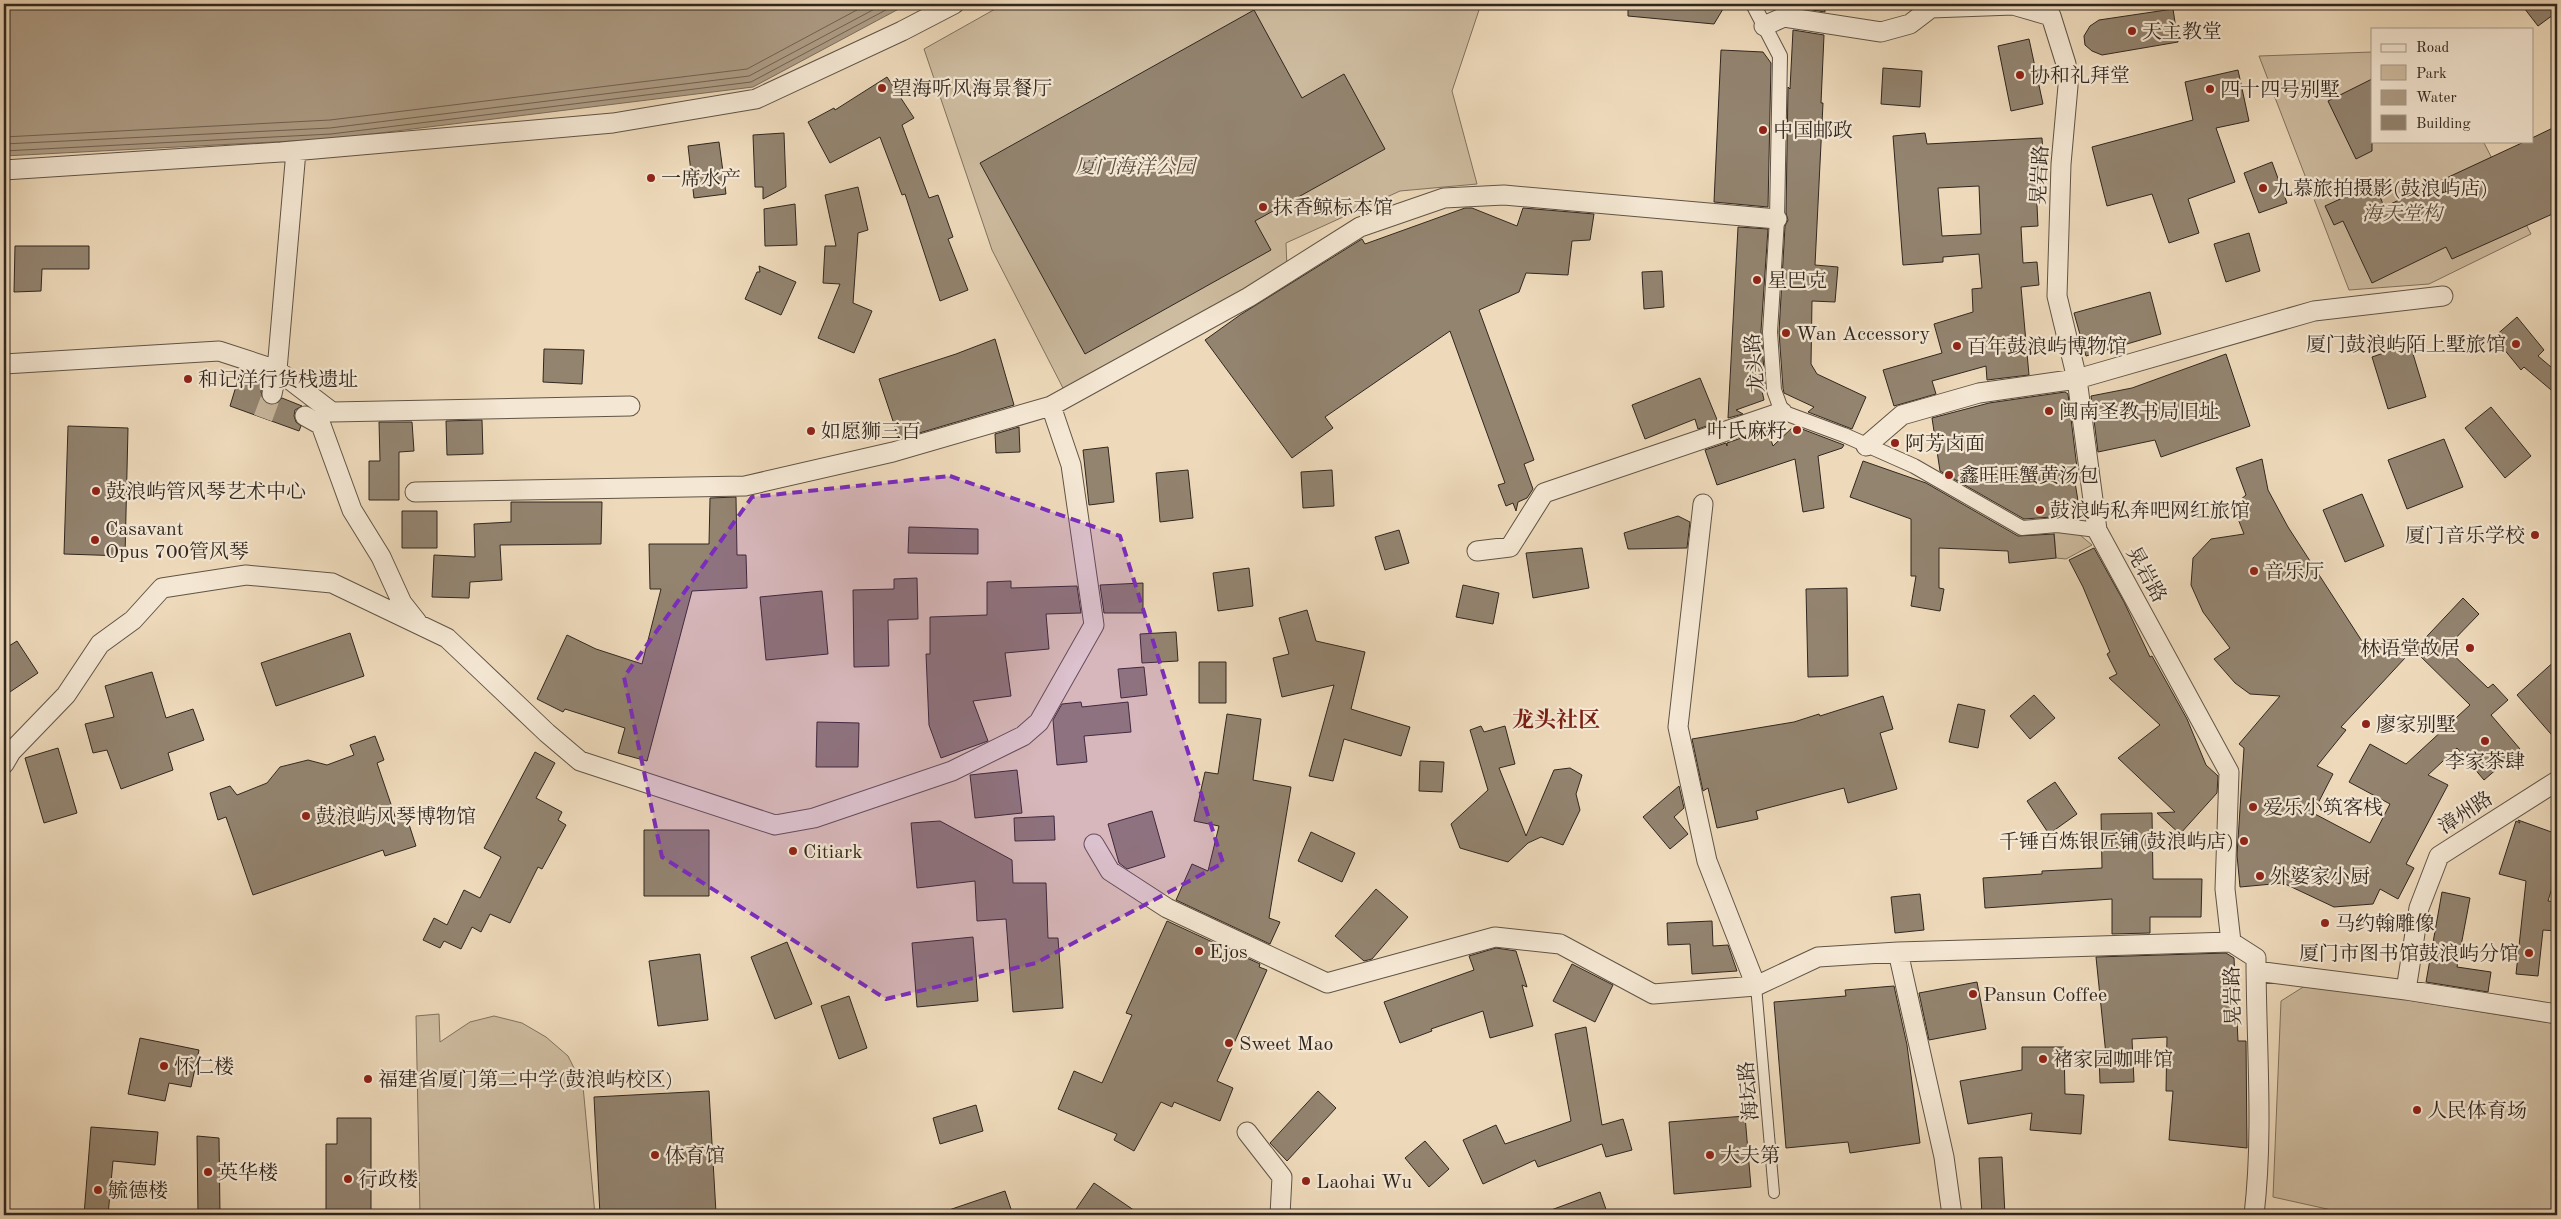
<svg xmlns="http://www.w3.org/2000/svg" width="2561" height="1219" font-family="'Old Standard TT','Noto Serif SC',serif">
  <rect width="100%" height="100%" fill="#eedabb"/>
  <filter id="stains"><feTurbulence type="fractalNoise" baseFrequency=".004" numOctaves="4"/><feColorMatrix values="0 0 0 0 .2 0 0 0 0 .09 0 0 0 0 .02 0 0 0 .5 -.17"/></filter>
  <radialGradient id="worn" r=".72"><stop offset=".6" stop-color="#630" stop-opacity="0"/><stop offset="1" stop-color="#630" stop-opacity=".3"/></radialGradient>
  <path fill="#cebca0" stroke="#807260" d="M1004 4H1481L1452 91 1477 184 1400 191 1286 243 1287 268 1064 390 992 250 924 49Z
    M2372 52V141H2483L2531 234 2429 284 2349 290 2259 56Z
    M2054 530 2080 535 2092 545 2066 559 2056 558Z
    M2308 984 2557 1024V1215H2354L2273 1197 2281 1001Z
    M439 1014 440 1042 470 1022 494 1016 522 1023 546 1037 568 1056 583 1086 595 1215H420L416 1016Z"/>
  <path fill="#ae9d86" stroke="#7c6e5d" d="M4 4H908L753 87 331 139 4 156Z"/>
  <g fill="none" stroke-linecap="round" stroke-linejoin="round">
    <path stroke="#706252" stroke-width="1" d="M4 137 330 120 747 69 868 4
      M4 144 330 128 749 76 884 4
      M4 151 331 134 751 82 897 4"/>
  </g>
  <path fill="#938470" stroke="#31271f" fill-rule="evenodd" d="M1628 4H1726L1714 24 1628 16Z
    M1794 4H1825V12L1794 7Z
    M2521 4H2557V12L2538 26Z
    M2173 9 2178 42 2102 55 2092 51 2085 45 2084 36 2090 26 2099 20Z
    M1254 10 1302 98 1344 74 1385 149 1255 221 1271 250 1085 354 980 163Z
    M1793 30 1824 35 1821 103H1823L1815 265 1838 267 1835 302 1812 301 1811 364 1817 374 1866 397 1852 429 1808 412 1814 407 1784 393 1783 388 1779 332 1785 226 1788 220 1786 213 1788 87 1790 89Z
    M2029 39 2043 104 2011 111 1998 46Z
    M1721 50 1763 52 1771 63 1768 207 1714 202Z
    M1883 68 1922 71 1920 107 1881 104Z
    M2238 70 2249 121 2216 128 2235 182 2188 199 2199 233 2169 243 2152 194 2107 206 2092 147 2193 120 2185 82Z
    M887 77 914 118 902 125 929 198 938 195 953 237 948 239 968 290 940 301 905 194 902 195 880 137 830 163 808 122 834 108 835 110Z
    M2372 79V151L2356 159 2328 101Z
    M2557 126V212L2452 259 2446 247 2372 283 2343 221 2334 225 2325 206 2375 183 2384 207 2526 141H2532V138Z
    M784 133 786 187 763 199V187H755L753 135Z
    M1925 133 1927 144 2042 138 2045 184H2036L2038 226 2021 227 2023 263 2037 262 2039 285 2021 287 2029 375 1987 380 1986 366 1932 381 1936 394 1894 406 1883 370 1942 353 1934 324 1973 312 1972 289 1982 288 1979 254 1943 257V262L1903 265 1893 136ZM1979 186 1981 234 1942 236 1938 188Z
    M719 142 726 194 694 198 688 146Z
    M2272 162 2287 203 2259 213 2244 173Z
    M858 187 868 230 858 233 853 303 872 311 854 353 818 338 840 284 823 283 825 246H836L825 195Z
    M795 204 797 245 765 246 764 209Z
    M1465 208H1472L1517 226 1523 208 1594 214 1590 240 1572 241 1568 275 1526 273 1519 292 1479 310 1534 460 1524 464 1533 489 1527 498 1518 502 1516 511 1513 503 1506 506 1498 485 1505 483 1450 331 1325 417 1333 428 1292 458 1205 340 1240 315 1362 239 1365 244Z
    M1738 227 1768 229 1761 331 1765 384 1760 382 1764 400 1736 410 1743 414 1728 418Z
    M2249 233 2260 271 2226 282 2214 244Z
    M15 246H89V269H42L41 291 14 292Z
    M759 266 796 282 781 315 745 299 757 272H760Z
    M1662 271 1664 307 1644 309 1642 272Z
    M2150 292 2161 334 2086 356 2074 313Z
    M2517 317 2544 350 2538 356 2557 372V395L2524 367 2521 370 2494 337Z
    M995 339 1014 405 899 439 879 379 956 354Z
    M2410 344 2426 397 2388 409 2372 357Z
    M544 349 584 350 582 384 543 382Z
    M2226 354 2250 426 2161 457 2155 440 2098 452 2091 396 2132 388Z
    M241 370 264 378 261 392 265 403 275 405 282 398 302 406 295 410 294 416 296 422 301 426 299 431 230 406Z
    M1700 378 1718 422 1698 429 1695 419 1645 439 1632 405Z
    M2065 392 2068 394 2077 468 2073 470 2079 507 2052 512V517L2024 519 1940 471 1932 418 1989 403Z
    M2491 407 2531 456 2505 478 2465 428Z
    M482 420 483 454 447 455 446 421Z
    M379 422H412L414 451 399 452V500H369V461H380Z
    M68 426 128 428 125 556 64 554Z
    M1794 426 1844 445 1842 448 1818 456 1824 508 1803 512 1795 459 1717 485 1705 450 1726 443 1727 446V443L1767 429 1773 446Z
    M1019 427 1020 452 996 453 995 434Z
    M2444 439 2463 487 2407 509 2388 460Z
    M1108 447 1114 502 1089 505 1083 450Z
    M2262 459 2268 490 2288 527 2369 652 2389 642 2405 658 2341 727 2346 730 2317 766 2333 774 2313 813 2370 843 2390 804 2349 782 2370 744 2406 764 2470 705 2414 650 2463 598 2479 614 2446 648 2488 688 2493 684 2508 700 2491 715 2520 749 2484 780 2457 748 2428 775 2448 785 2406 864 2414 868 2398 899 2380 889 2373 904 2334 907 2283 883 2240 887 2237 855 2244 748 2239 744 2280 696 2250 694 2235 683 2214 659 2230 648 2203 612 2191 585 2193 558 2211 539 2244 534 2233 506 2246 495 2236 468Z
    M1863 461 1926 483 2018 536 2054 534 2056 558 2009 563 2008 551 1939 548V588L1944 589 1940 611 1911 606 1916 576H1911V519L1850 497Z
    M1188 470 1193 518 1160 522 1156 473Z
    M1332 470 1334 506 1303 508 1301 472Z
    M2362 494 2384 546 2345 562 2323 510Z
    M736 497 737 555H746L747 588 692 591 647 761 618 753 625 728 565 709 563 712 537 699 567 635 596 649 642 664 661 589H650L649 544H709L710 498Z
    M511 502H602L601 544 500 545 502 580 470 582 469 598 432 597 434 555 475 557 474 524 511 522Z
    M402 511H437V548H402Z
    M1678 516 1690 522 1687 548 1628 549 1624 533Z
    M909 527 978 529V554L908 553Z
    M1399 530 1409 563 1385 570 1375 537Z
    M1582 548 1589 588 1533 598 1526 553Z
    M2094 548 2124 602 2150 657 2152 656 2187 719 2206 765 2218 776 2217 793 2180 834 2157 813 2175 812 2118 758 2160 725 2109 678 2117 674 2107 654 2110 652 2083 587 2069 560Z
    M1249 568 1253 606 1218 611 1213 573Z
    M917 578 918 619 888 620 889 666 854 667 853 590 894 589V579Z
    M1011 581V588L1077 586 1081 613 1046 614 1049 649 1005 653 1011 696 973 701 988 741 941 758 929 725 926 654H930V617L987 615V582Z
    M1143 583V613H1104L1100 585Z
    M1463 585 1499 593 1493 624 1456 617Z
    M1847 588 1848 676 1808 677 1806 589Z
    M822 591 828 654 766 660 760 597Z
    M1307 610 1316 641 1365 652 1351 709 1410 727 1401 756 1344 739 1333 781 1309 776 1334 685 1282 697 1273 658 1289 654 1279 618Z
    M1176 632 1178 661 1142 663 1140 634Z
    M350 633 364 676 276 706 261 663Z
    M17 641 38 673 4 696V649Z
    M2557 659V741L2517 695Z
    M1199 662H1226V703H1199Z
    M1144 667 1147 695 1121 698 1118 669Z
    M152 672 166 718 193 709 204 740 168 753 173 770 121 789 107 750 93 753 85 724 114 717 105 686Z
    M2034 695 2055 718 2030 739 2010 716Z
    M1883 696 1893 729 1880 733 1897 789 1848 803 1844 788 1756 811 1758 819 1717 828 1708 788 1703 791 1692 739 1794 722 1819 714 1820 716Z
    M1081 702 1082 707 1128 702 1131 732 1084 736 1087 762 1057 765 1053 720 1062 704Z
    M1958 704 1985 710 1978 748 1949 742Z
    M1227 714 1261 719 1253 780 1291 787 1269 918 1280 922 1270 944 1176 900 1192 864 1208 871 1219 826 1194 821 1205 772 1218 774Z
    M817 722 859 723 858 767H816Z
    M1481 726 1484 732 1505 726 1515 764 1499 768 1526 836 1554 770 1570 768 1582 775 1576 794 1580 810 1563 845 1541 837 1528 843 1508 862 1460 848 1451 824 1488 790 1470 730Z
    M375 736 384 760 377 763 396 819 406 815 416 846 385 856 383 850 253 895 226 817 218 820 210 793 230 786 237 795 267 783 280 767 308 760 327 765 354 755 350 745Z
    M58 748 77 813 44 823 25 758Z
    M535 752 555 763 536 798 562 812 558 820 566 825 542 869 538 867 510 923 490 914 481 932 472 927 461 949 444 941 440 948 423 940 434 918 447 925 464 890 480 898 501 857 484 848Z
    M1420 761 1444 762 1442 792 1419 791Z
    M1017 770 1022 813 975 818 970 775Z
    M2055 782 2077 814 2049 834 2027 801Z
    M1679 786 1684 808 1674 817 1688 834 1670 849 1643 817Z
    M1152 811 1165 857 1127 869 1119 863 1108 824Z
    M2152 813 2153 879H2202L2201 917H2150V933L2112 934V899L1985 908 1983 878 2042 874V871L2102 868 2101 814Z
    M1054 816 1055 840 1015 841 1014 818Z
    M2518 820 2557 834V871L2548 901 2557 902V931L2543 930 2538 976 2516 974 2526 881 2499 874 2516 821 2520 823Z
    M940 821 1012 860 1013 883H1046L1048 938H1058L1063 1008 1013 1012 1006 919 977 921 975 881 917 888 911 823Z
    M644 830H709V896H644Z
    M1311 832 1355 853 1342 882 1298 861Z
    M1376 889 1408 917 1372 959 1364 961 1335 936Z
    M2442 892 2470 898 2457 967 2491 972 2488 992 2426 982Z
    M1920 894 1924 930 1895 933 1891 897Z
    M1167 921 1260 964 1259 967 1267 970 1217 1081 1233 1088 1220 1121 1174 1102 1172 1107 1161 1102 1134 1151 1114 1140 1117 1134 1058 1109 1074 1071 1102 1083 1132 1015 1126 1013Z
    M1712 921 1713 946 1728 945 1737 971 1692 974 1690 944 1668 945 1667 923Z
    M973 937 978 1001 917 1007 912 943Z
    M787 942 812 1004 775 1019 751 957Z
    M1496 948 1516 951 1527 987 1522 985 1533 1026 1490 1038 1483 1011 1431 1029 1432 1031 1400 1043 1384 1002 1474 970 1469 956Z
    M2226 953 2234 958 2238 1041H2246L2247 1148 2169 1140 2173 1091H2166L2167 1037 2132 1039 2134 1082 2100 1083 2099 1055H2106L2096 957Z
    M700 954 708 1020 658 1026 649 961Z
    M1572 964 1613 985 1595 1022 1553 1001Z
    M1977 982 1986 1029 1929 1040 1919 993Z
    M1894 986 1907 1045 1920 1143 1850 1153 1848 1142 1786 1148 1774 1002 1846 996 1845 990Z
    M849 996 867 1048 839 1059 821 1006Z
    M1586 1027 1602 1125 1623 1119 1632 1150 1606 1157 1602 1144 1538 1167 1535 1160 1483 1184 1463 1140 1496 1125 1505 1144 1571 1121 1555 1034Z
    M140 1038 199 1050 191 1087 169 1083 165 1101 128 1094Z
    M2022 1047H2064L2065 1094 2084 1095 2081 1134 2030 1130 2032 1113 1968 1124 1960 1081 2022 1070Z
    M709 1091 716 1213 600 1215 594 1097Z
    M1318 1091 1336 1108 1287 1161 1270 1143Z
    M976 1105 983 1131 940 1144 933 1118Z
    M1745 1116 1751 1187 1674 1194 1669 1122Z
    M337 1118H371V1215H326V1144H337Z
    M91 1127 158 1132 155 1165 113 1161 108 1215H84Z
    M197 1136 219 1138 220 1215H198Z
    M1425 1141 1449 1169 1429 1187 1405 1158Z
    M2002 1157 2005 1215H1982L1979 1158Z
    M1094 1183 1141 1215H1072Z
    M1005 1191 1013 1215H944L943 1212Z
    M1600 1192 1608 1215H1544L1543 1213Z"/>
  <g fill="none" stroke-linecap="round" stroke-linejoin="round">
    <path stroke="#c8b69c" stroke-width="19" stroke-dasharray="19 9" stroke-linecap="butt" d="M263 418 272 394"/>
    <g stroke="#605446" stroke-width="12">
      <path id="service" d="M1756 986 1774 1193"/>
    </g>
    <g stroke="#605446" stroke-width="16">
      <path id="pedestrian" d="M1753 4 1780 56 1777 219 1770 332 1774 390 1782 412 1844 435 1914 466 2022 528 2057 525 2097 530"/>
    </g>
    <g stroke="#605446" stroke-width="21">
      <path id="minor" d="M1764 26 1784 17 1881 32 1910 24 1931 8 2013 5 2051 16 2066 64 2068 86 2061 164 2057 296 2077 379 2097 530 2229 772 2225 889 2231 942
        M296 151 277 370 332 412 630 406
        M4 170 281 152 613 123 756 99 902 31 954 4
        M4 364 219 351 277 370 272 394
        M305 416 321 425 352 510 381 557 402 603 417 622
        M1866 446 1902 415 1979 393 2077 379 2314 311 2443 296
        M415 492 745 486 893 452 1051 406 1249 297 1360 227 1444 198 1504 195 1777 219
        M1477 551 1510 547 1544 493 1782 412
        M4 764 11 752 66 695 100 644 133 620 162 588 246 575 332 583 447 638 547 733 580 761 775 825 814 818 952 771 1023 736 1039 722 1094 625 1071 465 1051 406
        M1094 844 1110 871 1167 908 1327 983 1495 937 1560 944 1653 994 1756 986 1707 861 1678 727 1703 504
        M2231 942 2256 958C2256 1043 2264 1130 2254 1215
        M1898 952 2231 942
        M2256 971 2406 990 2557 1014
        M1756 986 1818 957 1898 952 1944 1157 1952 1215
        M2406 990 2419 908 2439 856 2557 781
        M1247 1132 1282 1177 1280 1215"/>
    </g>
    <use href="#service" stroke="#f4e7d3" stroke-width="10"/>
    <use href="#pedestrian" stroke="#f4e7d3" stroke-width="14"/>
    <use href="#minor" stroke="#f4e7d3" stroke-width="19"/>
  </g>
  <path fill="#7b2cbf" fill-opacity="0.2" stroke="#7b2cbf" stroke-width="4" stroke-dasharray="10 6" stroke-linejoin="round" d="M950 476 1120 536 1223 863 1036 963 886 999 662 857 624 677 752 497Z"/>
  <g fill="#8f2418" stroke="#f4e7d3" stroke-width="2">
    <circle cx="2132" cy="31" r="5"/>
    <circle cx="2020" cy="75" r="5"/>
    <circle cx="882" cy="88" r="5"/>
    <circle cx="2210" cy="89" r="5"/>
    <circle cx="1763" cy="130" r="5"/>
    <circle cx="651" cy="178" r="5"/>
    <circle cx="2263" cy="188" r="5"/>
    <circle cx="1263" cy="207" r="5"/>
    <circle cx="1757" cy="280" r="5"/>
    <circle cx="1786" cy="333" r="5"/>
    <circle cx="2516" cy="344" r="5"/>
    <circle cx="1957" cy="346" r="5"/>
    <circle cx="188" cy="379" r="5"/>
    <circle cx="2049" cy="411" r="5"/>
    <circle cx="1797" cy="430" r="5"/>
    <circle cx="811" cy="431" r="5"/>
    <circle cx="1895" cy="443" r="5"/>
    <circle cx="1949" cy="475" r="5"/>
    <circle cx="96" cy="491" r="5"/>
    <circle cx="2040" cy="510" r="5"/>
    <circle cx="2535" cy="535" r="5"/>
    <circle cx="95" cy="540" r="5"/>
    <circle cx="2254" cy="571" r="5"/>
    <circle cx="2470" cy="648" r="5"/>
    <circle cx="2366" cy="724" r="5"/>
    <circle cx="2485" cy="741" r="5"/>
    <circle cx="2253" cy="807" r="5"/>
    <circle cx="306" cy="816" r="5"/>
    <circle cx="2244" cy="841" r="5"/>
    <circle cx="793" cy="851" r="5"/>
    <circle cx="2260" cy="876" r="5"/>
    <circle cx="2325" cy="923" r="5"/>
    <circle cx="1199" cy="951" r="5"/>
    <circle cx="2529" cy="953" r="5"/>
    <circle cx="1973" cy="994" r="5"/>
    <circle cx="1229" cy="1043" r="5"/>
    <circle cx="2043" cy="1059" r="5"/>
    <circle cx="164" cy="1066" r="5"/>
    <circle cx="368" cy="1079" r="5"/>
    <circle cx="2417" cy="1110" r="5"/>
    <circle cx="655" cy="1155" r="5"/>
    <circle cx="1710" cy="1155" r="5"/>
    <circle cx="208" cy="1172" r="5"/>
    <circle cx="348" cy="1179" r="5"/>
    <circle cx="1306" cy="1181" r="5"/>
    <circle cx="98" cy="1190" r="5"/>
  </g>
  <g text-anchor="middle" stroke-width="4.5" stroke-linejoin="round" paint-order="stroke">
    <g font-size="20" fill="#31271f" stroke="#f4e7d3" text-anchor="start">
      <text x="2142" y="38">天主教堂</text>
      <text x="2030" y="82">协和礼拜堂</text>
      <text x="892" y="95">望海听风海景餐厅</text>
      <text x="2220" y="96">四十四号别墅</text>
      <text x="1773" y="137">中国邮政</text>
      <text x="661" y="185">一席水产</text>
      <text x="2273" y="195">九慕旅拍摄影(鼓浪屿店)</text>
      <text x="1273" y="214">抹香鲸标本馆</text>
      <text x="1767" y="287">星巴克</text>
      <text x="1796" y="340">Wan Accessory</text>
      <text x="2506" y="351" text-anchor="end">厦门鼓浪屿陌上墅旅馆</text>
      <text x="1967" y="353">百年鼓浪屿博物馆</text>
      <text x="198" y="386">和记洋行货栈遗址</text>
      <text x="2059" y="418">闽南圣教书局旧址</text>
      <text x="1787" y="437" text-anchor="end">叶氏麻籽</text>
      <text x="821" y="438">如愿狮三百</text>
      <text x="1905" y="450">阿芳卤面</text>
      <text x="1959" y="482">鑫旺旺蟹黄汤包</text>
      <text x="106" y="498">鼓浪屿管风琴艺术中心</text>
      <text x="2050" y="517">鼓浪屿私奔吧网红旅馆</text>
      <text x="105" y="535">Casavant<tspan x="105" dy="23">Opus 700管风琴</tspan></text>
      <text x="2525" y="542" text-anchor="end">厦门音乐学校</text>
      <text x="2264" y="578">音乐厅</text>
      <text x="2460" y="655" text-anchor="end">林语堂故居</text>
      <text x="2376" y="731">廖家别墅</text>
      <text x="2485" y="768" text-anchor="middle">李家茶肆</text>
      <text x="2263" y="814">爱乐小筑客栈</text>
      <text x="316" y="823">鼓浪屿风琴博物馆</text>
      <text x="2234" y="848" text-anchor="end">千锤百炼银匠铺(鼓浪屿店)</text>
      <text x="803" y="858">Citiark</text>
      <text x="2270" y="883">外婆家小厨</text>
      <text x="2335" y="930">马约翰雕像</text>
      <text x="1209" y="958">Ejos</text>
      <text x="2519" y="960" text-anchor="end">厦门市图书馆鼓浪屿分馆</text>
      <text x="1983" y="1001">Pansun Coffee</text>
      <text x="1239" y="1050">Sweet Mao</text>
      <text x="2053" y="1066">褚家园咖啡馆</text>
      <text x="174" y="1073">怀仁楼</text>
      <text x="378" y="1086">福建省厦门第二中学(鼓浪屿校区)</text>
      <text x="2427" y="1117">人民体育场</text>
      <text x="665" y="1162">体育馆</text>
      <text x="1720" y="1162">大夫第</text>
      <text x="218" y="1179">英华楼</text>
      <text x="358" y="1186">行政楼</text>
      <text x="1316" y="1188">Laohai Wu</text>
      <text x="108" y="1197">毓德楼</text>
    </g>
    <g font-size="20" font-style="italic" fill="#584c3f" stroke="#f4e7d3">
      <text x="1135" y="173">厦门海洋公园</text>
      <text x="2402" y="220">海天堂构</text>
    </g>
    <g font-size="20" fill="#31271f" stroke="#f4e7d3">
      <text transform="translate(2039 175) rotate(-87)" y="7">晃岩路</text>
      <text transform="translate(1754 363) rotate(-95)" y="7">龙头路</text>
      <text transform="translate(2147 574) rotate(61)" y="7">晃岩路</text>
      <text transform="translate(2465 812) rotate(-33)" y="7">漳州路</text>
      <text transform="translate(2232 996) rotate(-92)" y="7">晃岩路</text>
      <text transform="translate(1748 1091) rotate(-95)" y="7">海坛路</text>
    </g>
    <g font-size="22" font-weight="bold" fill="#7a1f14" stroke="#f4e7d3">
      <text x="1556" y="727">龙头社区</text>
    </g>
  </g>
  <rect width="2561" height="1219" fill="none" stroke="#eedabb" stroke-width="20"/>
  <rect x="5" y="5" width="2551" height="1209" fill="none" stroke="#31271f" stroke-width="2.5"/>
  <rect x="10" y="10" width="2541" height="1199" fill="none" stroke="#31271f"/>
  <rect x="2371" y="28" width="162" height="115" fill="#f4e7d3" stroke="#a69a8b"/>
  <rect x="2381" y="44" width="25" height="8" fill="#f4e7d3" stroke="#a69a8b"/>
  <text x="2416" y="52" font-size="15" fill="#31271f">Road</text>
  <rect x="2381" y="65" width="25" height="15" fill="#cebca0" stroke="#a69a8b"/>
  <text x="2416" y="78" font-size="15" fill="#31271f">Park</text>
  <rect x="2381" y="90" width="25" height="15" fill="#ae9d86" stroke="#a69a8b"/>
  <text x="2416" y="102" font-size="15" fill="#31271f">Water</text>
  <rect x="2381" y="115" width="25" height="15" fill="#938470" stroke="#a69a8b"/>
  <text x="2416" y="128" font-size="15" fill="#31271f">Building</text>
  <rect width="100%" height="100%" filter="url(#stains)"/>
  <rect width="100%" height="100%" fill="url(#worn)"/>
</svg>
